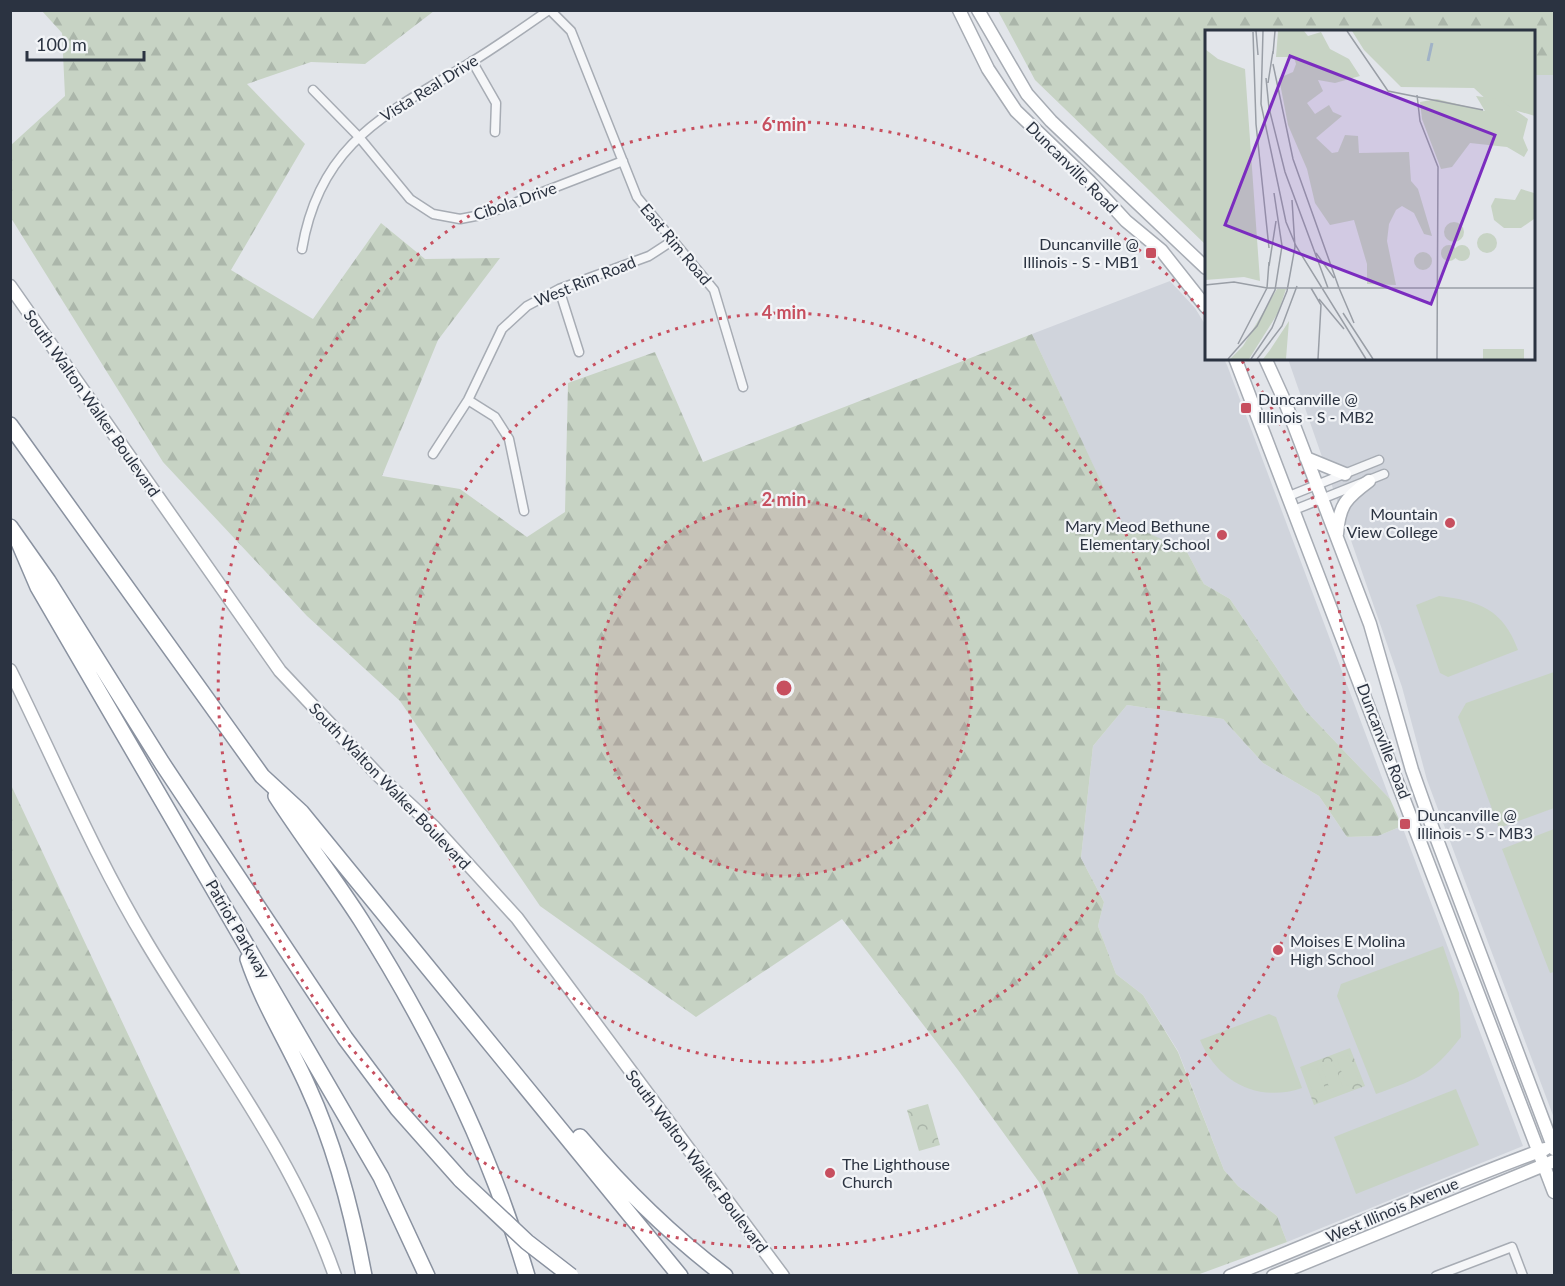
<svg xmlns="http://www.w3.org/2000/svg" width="1565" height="1286" font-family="Lato,sans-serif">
  <defs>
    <pattern id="forest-firs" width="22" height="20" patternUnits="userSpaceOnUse" patternTransform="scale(1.5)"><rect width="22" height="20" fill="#c7d3c4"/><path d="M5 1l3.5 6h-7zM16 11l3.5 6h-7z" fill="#abb6aa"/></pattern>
    <pattern id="park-crowns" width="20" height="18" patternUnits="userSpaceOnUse" patternTransform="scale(1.5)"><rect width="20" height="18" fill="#c7d3c4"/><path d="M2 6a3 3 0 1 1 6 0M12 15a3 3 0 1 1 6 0" fill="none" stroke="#abb6aa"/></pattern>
  </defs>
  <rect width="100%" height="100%" fill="#e2e5ea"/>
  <path fill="#d0d4dc" d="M1534 75H1554V1118L1427 780 1402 687 1288 359 1534 358Z
    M1170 281 1195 308 1206 326V358L1224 359 1227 365 1390 799 1305 710 1230 599 1204 584 1186 550 1119 521 1032 334Z
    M1127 705 1223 719 1263 763 1319 796 1347 837 1378 836 1402 826 1523 1146 1287 1242 1277 1216 1238 1186 1224 1170 1178 1051 1143 995 1116 974 1098 926 1104 902 1081 858 1093 746Z"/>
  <path fill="url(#forest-firs)" d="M42 11H434L365 64 311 62 247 84 305 144 231 270 313 319 381 223 425 259 500 258 438 340 382 476 460 489 527 537 565 512 568 383 655 352 703 462 1032 334 1119 520 1186 550 1204 584 1230 599 1305 710 1390 799 1402 826 1378 836 1347 837 1319 796 1263 763 1223 719 1127 705 1093 746 1081 858 1104 902 1098 926 1116 974 1143 995 1178 1052 1224 1170 1238 1186 1277 1216 1287 1242 1197 1275H1079L1039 1182 958 1070 842 919 696 1017 540 906 400 701 307 616 163 462 11 218V145L65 96 62 33Z
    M998 11H1554V75H1534V32H1206V245L1035 80Z
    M11 785 241 1275H11Z"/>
  <path fill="url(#park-crowns)" d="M1350 1048 1365 1086 1314 1105 1300 1067Z
    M928 1104 940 1145 919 1151 907 1110Z"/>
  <path fill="#c7d3c4" d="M1439 596C1479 601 1503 609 1518 650L1448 677 1440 673 1416 605Z
    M1554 672V808L1499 828 1458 717 1466 703Z
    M1554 829V972L1550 973 1502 849Z
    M1443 946 1459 993 1461 1037C1431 1075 1420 1078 1376 1094L1337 996 1341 984Z
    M1269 1014 1276 1017 1302 1088C1258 1103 1218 1082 1200 1040Z
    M1349 1055 1359 1081 1347 1086 1337 1060Z
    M1333 1061 1343 1087 1331 1092 1321 1066Z
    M1317 1068 1327 1093 1315 1098 1305 1072Z
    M1456 1089 1479 1145 1356 1194 1334 1137Z"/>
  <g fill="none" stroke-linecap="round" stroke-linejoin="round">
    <g stroke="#a7acb4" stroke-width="11">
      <path id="street" d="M550 10 571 31 637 197 714 290 743 387
        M472 61 496 103 495 132
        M313 90 359 137 410 199 433 214 460 219 486 214 623 161
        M302 249C320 141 389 113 473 61 499 45 524 27 549 10
        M559 289 579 352
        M468 400 495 417 509 439 524 511
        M433 454 468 400 502 329 527 306 559 289 649 256 672 241
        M1289 496 1379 460
        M1294 510 1384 474
        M1436 1276 1512 1247 1523 1276"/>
    </g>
    <g stroke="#a7acb4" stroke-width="15">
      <path id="secondary" d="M959 10 988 69 1016 111 1090 182 1126 221 1161 250 1206 307
        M978 10 1027 94 1051 121 1206 268
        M10 286 280 671 379 776 434 827 517 918 783 1276
        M1235 358 1554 1192
        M1265 358 1285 402 1370 624 1412 770 1433 829 1554 1149
        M1306 458 1345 474
        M1337 534C1339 505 1346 498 1369 481
        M10 670C55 761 95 857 147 943 212 1052 293 1155 335 1276
        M1230 1276C1335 1234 1439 1188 1545 1149
        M1273 1276 1554 1161"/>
    </g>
    <g stroke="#8a92a0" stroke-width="18">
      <path id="highway" d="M10 425 262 776 301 812 680 1276
        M10 527 48 581 162 763 345 1038 398 1109 461 1180
        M17 538 38 587 381 1177 427 1276
        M276 796C303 838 334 878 361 920 431 1031 490 1149 527 1276
        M248 959C263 1004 289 1044 308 1087 336 1148 352 1211 364 1276
        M580 1137C623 1188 671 1235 725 1276"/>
    </g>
    <use href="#street" stroke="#f5f6f8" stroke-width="8"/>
    <use href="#secondary" stroke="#fff" stroke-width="12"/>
    <use href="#highway" stroke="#fff" stroke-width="15"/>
    <g stroke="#8a92a0" stroke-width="18" stroke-linecap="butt">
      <path id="highway-bridge" d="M461 1180 527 1242 571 1276"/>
    </g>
    <use href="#highway-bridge" stroke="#fff" stroke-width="15"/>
  </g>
  <circle cx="784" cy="688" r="188" fill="#c74f5f" fill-opacity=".12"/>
  <g fill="none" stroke="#c74f5f" stroke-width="3" stroke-dasharray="3 6">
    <circle cx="784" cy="688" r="188"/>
    <circle cx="784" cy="688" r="375"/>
    <path d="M1242 361A563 563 0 1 1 1206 315"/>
  </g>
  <g fill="#c74f5f" stroke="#f2f4f7" stroke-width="2">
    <rect x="1145" y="247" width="12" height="12" rx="3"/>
    <rect x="1240" y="402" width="12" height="12" rx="3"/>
    <circle cx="1450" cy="523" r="6"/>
    <circle cx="1222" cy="535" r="6"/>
    <rect x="1399" y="818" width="12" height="12" rx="3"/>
    <circle cx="1278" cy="950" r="6"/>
    <circle cx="830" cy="1173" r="6"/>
  </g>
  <g text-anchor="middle" stroke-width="4.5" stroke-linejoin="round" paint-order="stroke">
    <g font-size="16" fill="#2b3341" stroke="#f2f4f7">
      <text transform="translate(429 88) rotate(-32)" y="6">Vista Real Drive</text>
      <text transform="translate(1072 167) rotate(45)" y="6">Duncanville Road</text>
      <text transform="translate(515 201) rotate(-19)" y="6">Cibola Drive</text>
      <text transform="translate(676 244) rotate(50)" y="6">East Rim Road</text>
      <text transform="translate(585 281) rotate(-22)" y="6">West Rim Road</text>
      <text transform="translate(92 403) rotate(55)" y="6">South Walton Walker Boulevard</text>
      <text transform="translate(1384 741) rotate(69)" y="6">Duncanville Road</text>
      <text transform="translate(390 786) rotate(46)" y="6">South Walton Walker Boulevard</text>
      <text transform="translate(238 929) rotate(60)" y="6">Patriot Parkway</text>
      <text transform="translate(697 1161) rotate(53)" y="6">South Walton Walker Boulevard</text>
      <text transform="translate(1392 1210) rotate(-23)" y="6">West Illinois Avenue</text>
    </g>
    <g font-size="16" fill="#2b3341" stroke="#f2f4f7" text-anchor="start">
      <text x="1139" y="250" text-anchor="end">Duncanville @<tspan x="1139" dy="18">Illinois - S - MB1</tspan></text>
      <text x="1258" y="405">Duncanville @<tspan x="1258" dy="18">Illinois - S - MB2</tspan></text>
      <text x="1438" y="520" text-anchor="end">Mountain<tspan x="1438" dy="18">View College</tspan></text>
      <text x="1210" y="532" text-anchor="end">Mary Meod Bethune<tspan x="1210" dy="18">Elementary School</tspan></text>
      <text x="1417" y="821">Duncanville @<tspan x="1417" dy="18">Illinois - S - MB3</tspan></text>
      <text x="1290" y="947">Moises E Molina<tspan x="1290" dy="18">High School</tspan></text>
      <text x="842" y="1170">The Lighthouse<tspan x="842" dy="18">Church</tspan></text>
    </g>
  </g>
  <g transform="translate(1205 30)">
    <rect width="330" height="330" fill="#e2e5ea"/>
    <path d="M147 1H330V86L285 73 269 58 196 57 159 20ZM72 259H81L73 283 44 329H25L38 316Z" fill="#c7d3c4"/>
    <path d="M73 1H99L103 6 116 2 125 19 144 29 155 46 130 53 113 50 118 61 102 73 110 84 124 75 128 82 137 86 111 108 127 123 133 122 140 105 153 106 154 123 204 122 206 151 213 159 227 206 219 204 209 183 197 176 191 180 184 194 182 211 191 255 162 254V234L149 190 125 195 110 173 102 139 83 95 74 48 88 42 91 34 89 27H71ZM0 19 13 29 40 39 55 251 39 247 0 250ZM271 66 294 69 323 89 318 108 323 120 319 127 302 117 265 113 247 137 236 139 217 89 215 72 232 69 280 81ZM84 291 81 329H58L65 320ZM278 319H319V329H278Z" fill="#c7d3c4"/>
    <path d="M316 159 329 163V189L316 198H299L289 190 286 176 290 168 310 170Z" fill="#c7d3c4"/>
    <path d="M239 202a10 10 0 1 1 20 0a10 10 0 1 1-20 0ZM272 213a10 10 0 1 1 20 0a10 10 0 1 1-20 0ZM249 223a8 8 0 1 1 16 0a8 8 0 1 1-16 0ZM236 223a8 8 0 1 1 16 0a8 8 0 1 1-16 0ZM209 231a9 9 0 1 1 18 0a9 9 0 1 1-18 0Z" fill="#c7d3c4"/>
    <path fill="none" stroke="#a0b2c7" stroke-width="3" d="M223 31 227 13"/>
    <path fill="none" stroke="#999ea6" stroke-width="1.5" d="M51 1 53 25M58 1 56 74 81 192 91 216 161 329M142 1 183 61 278 80M48 2 51 94 64 218M68 24 70 1M68 34 88 129 134 258M61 48 64 78 80 142 123 258M63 53 68 21M212 65 215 91 233 137 232 329M111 223 129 248M64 236 71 191M0 255 29 252 62 258H330M62 258 64 232M106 258 116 275 113 329M134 258 149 293M114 269 139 299M138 283 168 329M33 314 62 258M23 329 52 296 70 260 77 216 69 163M46 329 67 298 82 261 90 217 87 170M52 329 77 296 92 256"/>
    <path fill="#7b2cbf" fill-opacity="0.15" stroke="#7b2cbf" stroke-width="3" d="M85 26 290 105 226 274 20 195Z"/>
    <rect width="330" height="330" fill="none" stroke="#2b3341" stroke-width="3"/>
  </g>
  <circle cx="784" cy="688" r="9" fill="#c74f5f" stroke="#f2f4f7" stroke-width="3"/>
  <g font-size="18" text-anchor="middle" font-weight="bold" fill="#c74f5f" stroke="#f2f4f7" stroke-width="4.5" stroke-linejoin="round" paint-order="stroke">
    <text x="784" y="131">6 min</text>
    <text x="784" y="319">4 min</text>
    <text x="784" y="506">2 min</text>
  </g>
  <rect width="1565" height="1286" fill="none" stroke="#2b3341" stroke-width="24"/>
  <path d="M27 51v9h117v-9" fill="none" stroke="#2b3341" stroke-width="3"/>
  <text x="36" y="51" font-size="18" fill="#2b3341" stroke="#f2f4f7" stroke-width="4.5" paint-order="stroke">100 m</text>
</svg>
